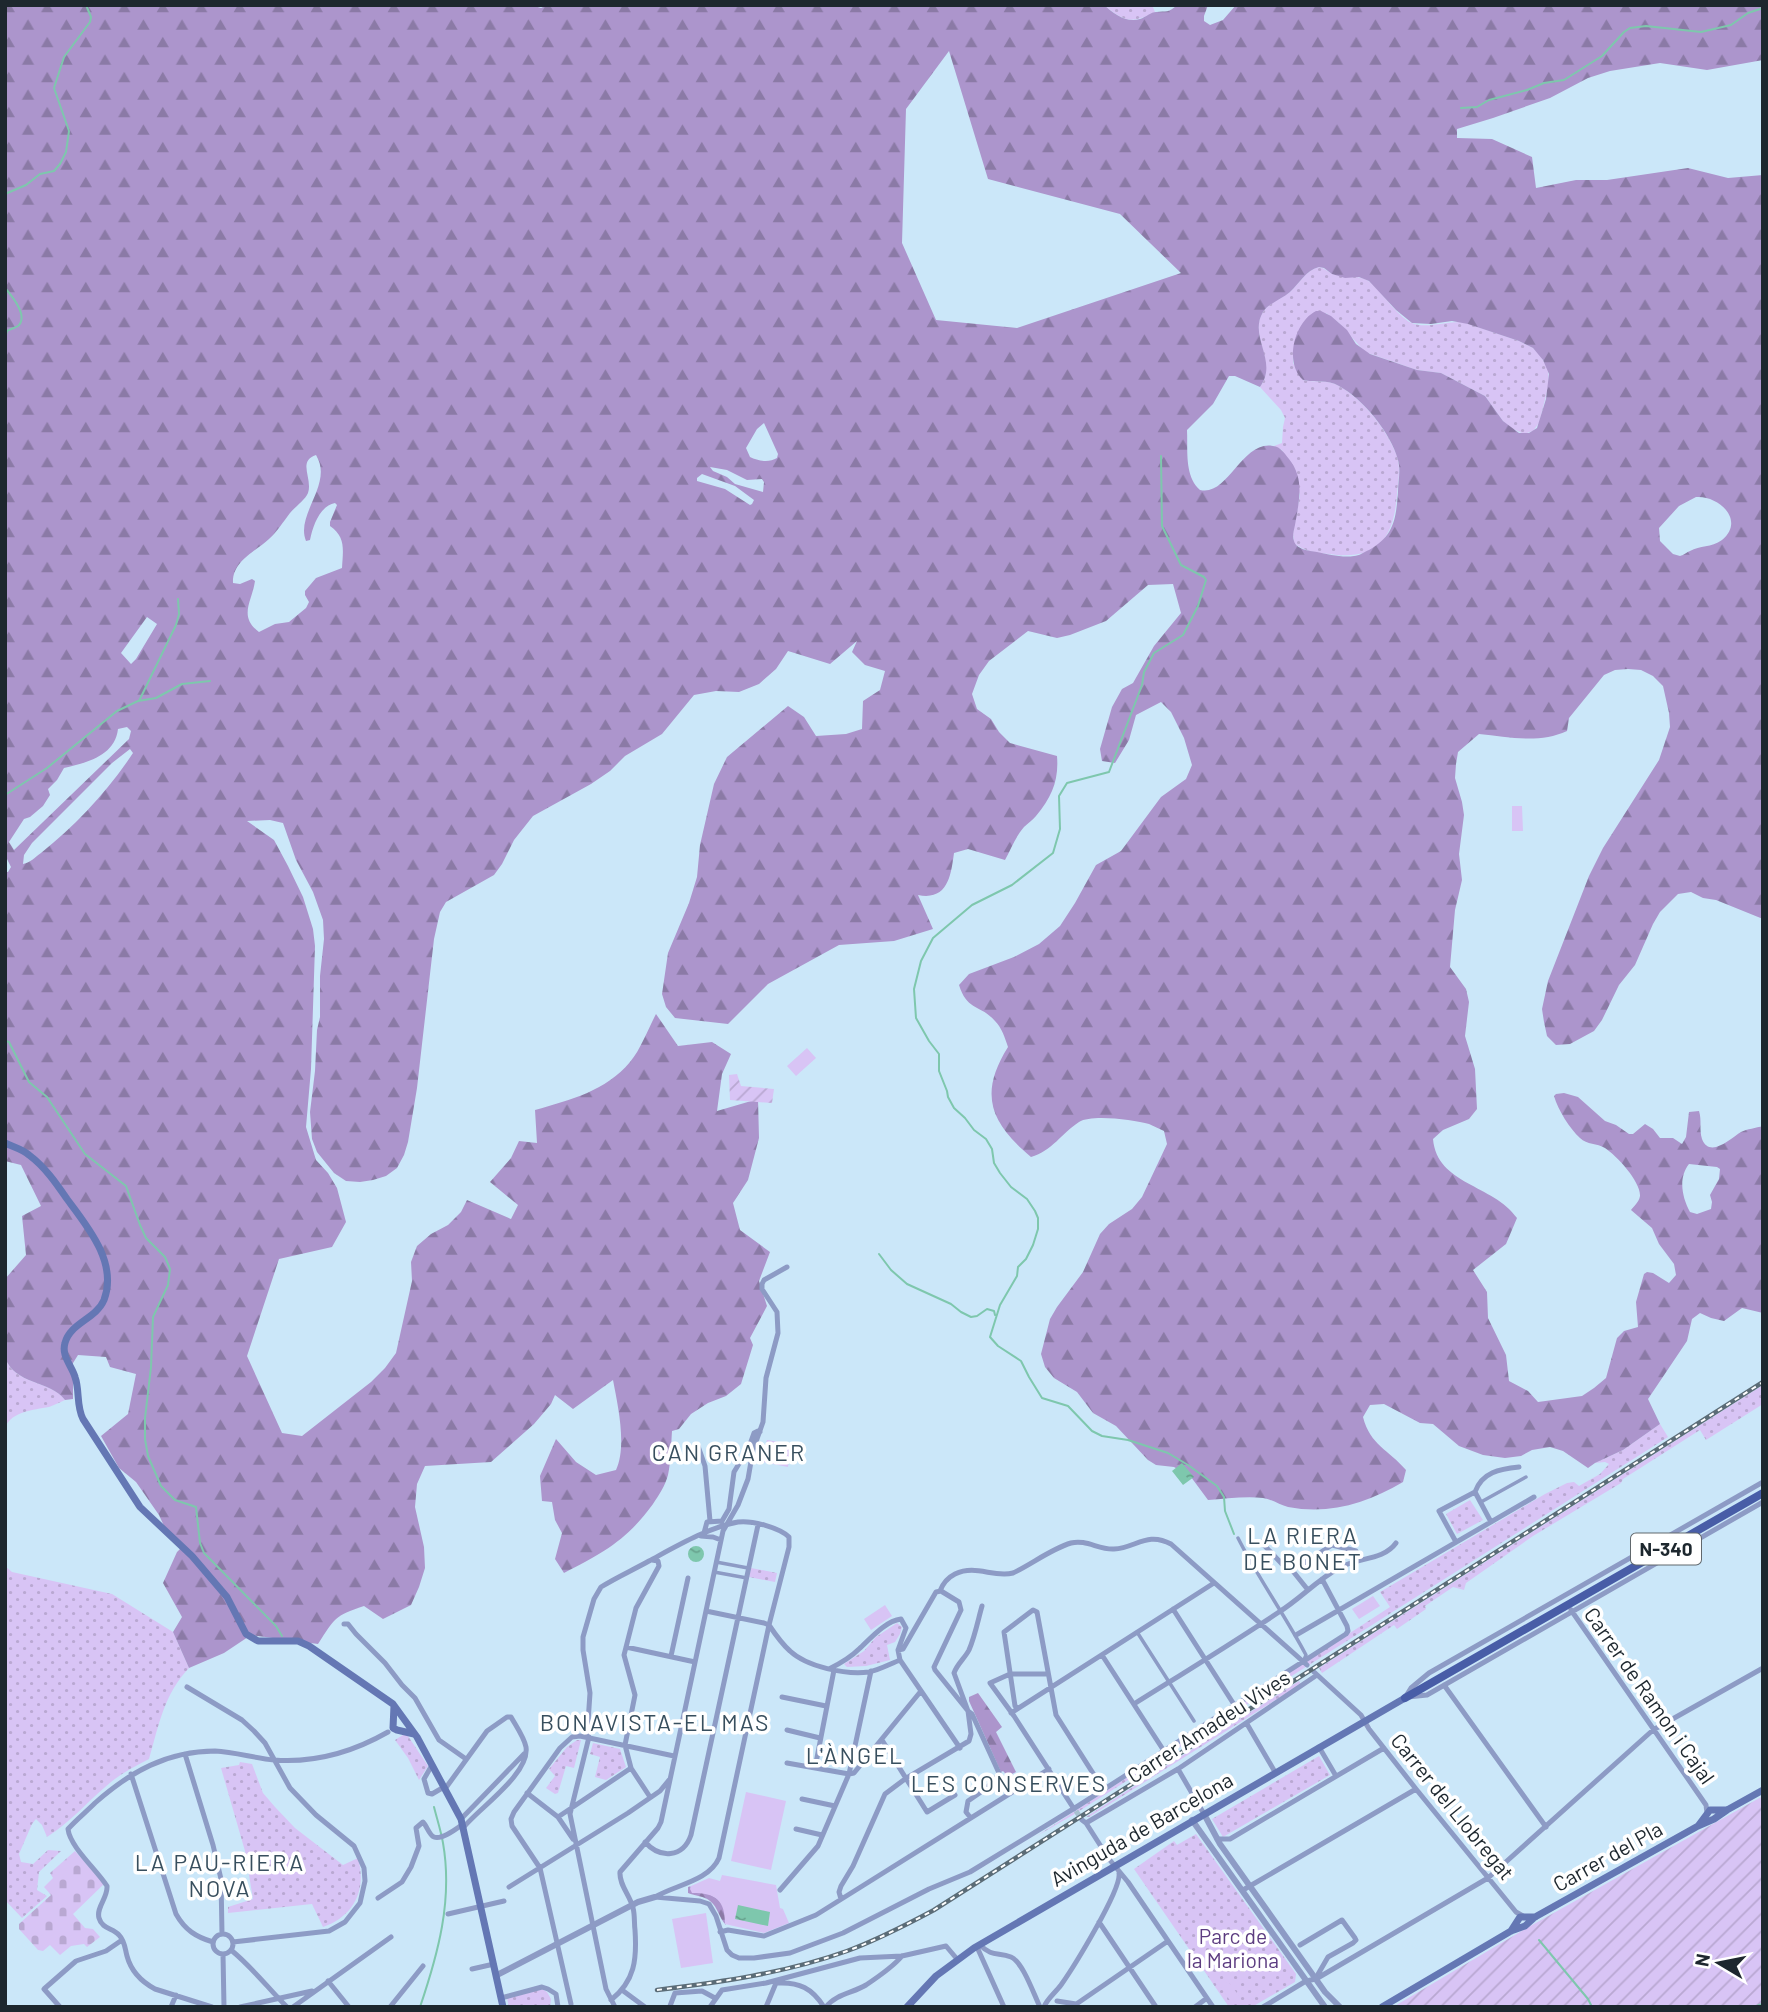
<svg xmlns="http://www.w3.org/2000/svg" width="1768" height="2012" font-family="Barlow,sans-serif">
  <defs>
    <pattern id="grass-dots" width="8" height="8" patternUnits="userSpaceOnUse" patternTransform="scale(1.75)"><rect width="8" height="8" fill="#d8c4f5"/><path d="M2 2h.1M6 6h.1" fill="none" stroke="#b9a8d2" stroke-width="1.8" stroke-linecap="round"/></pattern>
    <pattern id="forest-firs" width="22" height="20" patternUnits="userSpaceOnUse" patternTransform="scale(1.75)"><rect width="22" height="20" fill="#ac95cc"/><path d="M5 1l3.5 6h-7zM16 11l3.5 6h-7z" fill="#8b7aa6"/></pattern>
    <pattern id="cemetery-stones" width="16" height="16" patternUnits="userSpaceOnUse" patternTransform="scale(1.75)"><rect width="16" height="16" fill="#d8c4f5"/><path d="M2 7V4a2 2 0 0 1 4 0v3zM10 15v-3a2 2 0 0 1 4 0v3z" fill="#b9a8d2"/></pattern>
    <pattern id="garden-furrows" width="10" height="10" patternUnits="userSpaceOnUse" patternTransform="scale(1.75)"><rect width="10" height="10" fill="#d8c4f5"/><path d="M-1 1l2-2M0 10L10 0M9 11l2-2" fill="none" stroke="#b9a8d2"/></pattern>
    <pattern id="water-ripples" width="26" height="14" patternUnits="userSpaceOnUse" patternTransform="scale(1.75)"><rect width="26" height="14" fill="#7ec7ad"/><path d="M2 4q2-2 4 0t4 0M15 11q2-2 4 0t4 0" fill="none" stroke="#67a28d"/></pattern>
  </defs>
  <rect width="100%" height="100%" fill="#cbe7f9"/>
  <path fill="url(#grass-dots)" d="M1104 5H1152L1155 12C1131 24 1125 22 1104 5Z
    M1319 267C1325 268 1328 272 1333 274 1345 278 1360 274 1370 282 1382 292 1399 319 1414 324 1429 328 1447 321 1463 322L1519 341 1533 348 1540 355 1548 369 1549 384 1539 423 1533 431 1524 434 1511 428 1503 421 1485 396 1441 373 1417 370 1365 352 1339 323 1326 313 1293 353V363L1303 380C1315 383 1327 379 1339 386 1364 400 1387 430 1397 456 1401 469 1398 481 1397 494 1394 539 1377 561 1329 554 1317 553 1303 551 1294 543L1293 533 1300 495 1282 450 1274 446 1282 443 1283 427 1285 418 1281 410 1260 387C1278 363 1248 335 1263 312 1269 302 1282 299 1290 292 1300 283 1305 271 1319 267Z
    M5 1357C14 1385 50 1380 65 1400 60 1402 55 1405 49 1407 33 1410 13 1411 5 1427Z
    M1763 1385V1404L1706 1440 1700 1430 1623 1479 1621 1483 1533 1536 1466 1583 1464 1590 1453 1587 1425 1606 1426 1609 1397 1629 1394 1625 1322 1673 1319 1668Z
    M1660 1424 1668 1437 1073 1815 1035 1837 1390 1607 1380 1592 1545 1494 1567 1483 1574 1482 1579 1486 1600 1474 1609 1464 1605 1462 1595 1463 1623 1450Z
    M1470 1500 1483 1520 1457 1534 1446 1514Z
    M5 1566 12 1572 112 1594 173 1632 189 1668C164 1694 159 1725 149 1759 135 1766 122 1773 111 1782 89 1800 71 1822 47 1837L42 1825 36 1819 32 1824 19 1854 21 1862 33 1864 48 1850 61 1851 39 1872 37 1890 47 1896 22 1918 5 1900Z
    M751 1568 777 1573 775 1582 749 1577Z
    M897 1623 902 1627 900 1634 895 1642 887 1645 890 1660 866 1666 847 1667 844 1664 864 1651 876 1637Z
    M1299 1681 1301 1684 1089 1817H1086Z
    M406 1733 428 1766 419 1780 408 1758 395 1740Z
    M577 1740H581L574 1768 566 1766 558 1793 555 1794 546 1788 555 1776 549 1769 567 1747Z
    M593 1743 620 1749 626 1767 606 1780 595 1777 600 1757 590 1754Z
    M1319 1756 1330 1775 1223 1837 1212 1819Z
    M240 1762 252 1764 263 1793 275 1807 295 1828 343 1865 358 1858C367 1890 354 1916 323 1927L312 1904 228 1913V1907L253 1899 245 1851 221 1768 239 1765Z
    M1196 1834 1296 1974 1295 1982 1252 2007H1229L1134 1869 1174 1841 1177 1845Z
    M542 1989 547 1992 551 1999 550 2007H509L507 1998Z"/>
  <path fill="url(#forest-firs)" fill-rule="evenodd" d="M5 5H531L541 8 547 5H1104C1114 14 1126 23 1140 19 1146 17 1151 12 1156 12 1166 11 1169 13 1177 5H1208L1204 16V21L1210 25 1223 20 1236 5H1763V60L1707 70 1660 63 1610 71 1588 78 1550 98 1493 118 1457 129V138L1492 139 1532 157 1536 188 1576 180H1607L1688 168 1728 178 1763 175V919L1716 900 1703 898 1691 892 1678 894 1660 912 1653 924 1635 965 1619 985 1602 1020 1594 1031 1570 1044 1556 1045 1547 1036 1544 1022 1542 1009 1548 981 1589 876 1603 848 1659 760 1670 727 1669 713 1663 686 1653 676 1641 670 1628 669 1615 670 1604 675 1569 718 1567 731C1539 744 1509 737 1479 734L1458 752 1456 764 1455 778 1462 802 1464 815 1459 854 1462 880 1455 910 1450 967 1466 989 1469 1002 1465 1036 1475 1069 1477 1109 1469 1119 1443 1130 1433 1139C1437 1185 1493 1184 1517 1218L1506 1244 1473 1270 1487 1292 1488 1318 1506 1355 1509 1381 1528 1391 1538 1402 1582 1396 1594 1388 1606 1378 1617 1338 1624 1331 1638 1327 1636 1302 1644 1274 1647 1272 1653 1273 1669 1283 1676 1275 1674 1264 1659 1244 1652 1228 1631 1210C1634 1206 1639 1202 1640 1196 1641 1182 1617 1156 1605 1148 1597 1143 1587 1145 1580 1138 1570 1129 1558 1110 1554 1096L1556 1094 1564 1093 1578 1097 1605 1121 1616 1125 1629 1134H1633L1645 1124 1653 1129 1660 1138H1673L1682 1144 1686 1137 1689 1112 1699 1111C1702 1120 1699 1130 1702 1139 1710 1159 1731 1138 1741 1132 1747 1129 1756 1128 1763 1126V1313L1742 1308 1724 1321 1711 1318 1700 1313 1692 1319 1687 1341 1648 1399 1660 1424 1623 1450 1595 1463 1588 1468 1563 1451 1550 1447 1532 1450 1521 1456 1505 1458 1483 1455 1459 1446 1433 1424 1420 1423 1384 1404 1370 1405 1363 1417C1370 1445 1389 1450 1406 1470L1403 1482C1367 1503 1330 1515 1288 1507 1280 1505 1271 1499 1263 1498 1245 1496 1225 1499 1208 1500L1191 1477 1174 1467 1156 1465 1148 1460 1116 1426 1093 1413 1077 1392 1054 1378 1045 1367 1041 1354 1050 1319 1057 1307 1083 1272 1100 1234 1109 1224 1132 1209 1142 1197 1167 1144 1164 1131C1159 1129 1154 1126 1149 1124 1134 1120 1092 1114 1079 1122 1062 1133 1052 1151 1031 1157 991 1123 978 1095 1008 1047 1005 1038 1002 1028 995 1021 980 1004 967 1011 959 985L969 974 1014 957 1039 944 1060 926 1075 903 1096 865 1121 851 1161 797 1186 779 1192 765 1184 738 1171 712 1161 702 1136 715 1129 740 1115 763 1102 761 1100 749 1112 707 1122 689 1133 683 1154 646 1181 613 1173 584 1148 585 1106 621 1070 635 1057 638 1028 631 989 661 979 675 972 694 977 709 991 719 999 732 1010 743 1057 756C1059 780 1052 797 1036 816 1033 820 1028 823 1024 827 1016 836 1011 849 1005 860L968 849 954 853C951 875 948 901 918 895L933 929 894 941 839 945 768 984 728 1024 675 1018 666 1007 662 994 668 953 689 903 697 877 700 845 714 784 727 757 788 706 804 717 816 736 846 734 862 729 863 701 880 690 885 671 865 665 852 652 857 641 830 664 788 651 776 669 759 684 739 692 716 691 694 695 662 734 625 756 610 771 591 784 533 816 514 840 502 864 494 875 446 902 440 912 434 939 417 1088 408 1142 404 1155 397 1168 386 1176 373 1180 360 1182 346 1181 334 1173 317 1152 312 1139 310 1112 315 1071 317 1030 320 1017V976L324 939 323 920 313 892 296 860 283 823 270 820 247 821 274 840 288 866 303 897 313 929 315 946 311 1069 306 1127 316 1160 328 1173 337 1188 346 1222 332 1247 279 1259 247 1356 282 1433 302 1436 371 1382 385 1368 396 1353 412 1281 411 1262 417 1246 431 1234 448 1225 461 1212 467 1200 511 1219 518 1205 490 1182 511 1158 519 1141 537 1143 535 1110C570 1100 606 1091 630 1062 641 1049 648 1029 656 1014L678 1046 712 1042 731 1054 722 1074 717 1111 758 1099 759 1138 748 1180 733 1203 740 1230 770 1252 759 1281 767 1306 750 1338 753 1345 741 1384 726 1396 708 1403 691 1414 679 1429 672 1431C671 1446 671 1461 668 1475 665 1486 659 1495 653 1504 627 1540 603 1553 564 1573L555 1559 562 1533 555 1520 552 1502 542 1501 540 1476 556 1439 576 1462 596 1475 616 1470C627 1446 618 1406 613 1380L573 1409 555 1395 551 1404 534 1424 491 1462 425 1466 417 1484 415 1507 424 1547 425 1568 419 1587 411 1605 383 1619 364 1606C334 1616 335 1618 318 1644L251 1635 224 1653 189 1668 173 1632 182 1617 163 1583 177 1552 184 1545 165 1528 159 1515 136 1482 119 1468 101 1436 128 1414 136 1374 110 1367 106 1357 78 1355 73 1363V1399L65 1400C50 1380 14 1385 5 1357V1279L26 1255 22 1216 41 1206 21 1165 5 1161V872H8L11 867 5 855ZM949 51 988 179 1120 214 1181 273 1017 328 936 320 902 243 906 109ZM1319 267 1324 268 1332 274 1345 278 1359 277 1369 281 1396 310 1412 323 1431 324 1452 321 1468 324 1519 341 1533 348 1543 360 1549 374 1546 399 1537 428 1529 433H1519L1503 421 1485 396 1441 373 1417 370 1370 354 1356 344 1347 330 1331 316 1321 311H1316C1294 322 1284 363 1303 380 1315 383 1327 379 1339 386 1363 399 1391 433 1398 460 1401 471 1398 481 1398 492 1396 519 1394 536 1369 550 1364 552 1359 556 1354 556 1342 558 1328 554 1317 552 1309 551 1296 549 1294 541 1292 536 1294 530 1295 525 1299 501 1305 479 1289 459 1284 453 1281 447 1273 446 1242 440 1228 497 1200 490 1184 476 1188 449 1187 430L1213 404 1229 376H1235L1260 387C1279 361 1248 337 1263 312 1269 303 1282 299 1290 292 1300 283 1305 271 1319 267ZM764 423 778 454 777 458C769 463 758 461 750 457L746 448 757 429ZM316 455C334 484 295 514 306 541L310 540C313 525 320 506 335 503L337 505 330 522V526C346 537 343 550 342 568L316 578 305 591V595L309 602 306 608 289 622 275 624 259 632C238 616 252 602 255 581L252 579 240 584 233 583C232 561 255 552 269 539 277 532 283 522 290 513 295 507 305 500 308 493 313 479 297 461 316 455ZM710 467 727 470 747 480 762 479 764 482 763 492 735 484 727 477 713 471ZM702 474 735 486 754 500 752 504 750 505 725 489 697 481V478ZM1696 497C1718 495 1746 520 1722 540 1711 548 1700 545 1690 551 1687 552 1684 555 1680 556L1673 554 1660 541 1659 528 1679 506ZM147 617 157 624 136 659 131 664 121 653ZM127 727 131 731 129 739 14 850 9 842 24 819 30 817 43 806 50 795 48 789 57 780 64 768C86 763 115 756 118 729ZM130 749 133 753C108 791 76 825 41 853 34 858 31 862 23 864L24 855 32 843 112 763ZM1689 1164 1717 1167 1720 1169 1719 1179 1710 1195 1712 1202 1711 1209 1697 1214 1690 1212C1682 1197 1678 1178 1689 1164Z
    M978 1693 1002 1727 996 1732 1016 1772 1008 1776 1003 1771 1001 1772 969 1701V1697Z
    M691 1886 690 1887C703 1892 724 1896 725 1913 726 1917 725 1921 726 1925 719 1918 718 1907 710 1901 704 1896 695 1896 688 1893V1887Z"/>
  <path fill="url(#cemetery-stones)" d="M75 1851 104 1884 73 1914 85 1928 93 1929 100 1937 87 1947 84 1944 71 1946 60 1955 50 1945 43 1951 38 1950 19 1929V1924L51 1895 44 1887 53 1878 50 1873Z"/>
  <path fill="url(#garden-furrows)" d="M737 1074 741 1086 774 1089 772 1103 730 1100 729 1075Z
    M1763 1796V2007H1393L1525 1929Z"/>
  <path fill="#d8c4f5" d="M1512 806H1522L1523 831H1512Z
    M807 1048 816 1058 796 1076 787 1066Z
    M767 1440 791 1444 788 1467 763 1462 761 1461Z
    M1373 1596 1380 1606 1359 1619 1352 1609Z
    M885 1605 892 1616 871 1630 864 1619Z
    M746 1792 786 1801 771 1870 731 1861Z
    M722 1875 776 1885 780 1908 783 1909 789 1923 764 1933 725 1924C725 1900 716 1893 692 1893L690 1889 691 1886 709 1878 720 1881Z
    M706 1913 713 1963 681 1968 672 1919Z
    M1228 1981 1239 1996 1231 2002 1220 1986Z"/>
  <path fill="url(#water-ripples)" d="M1182 1463 1194 1477 1183 1485 1172 1471Z
    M688 1554a8 8 0 1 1 16 0a8 8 0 1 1-16 0Z
    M738 1905 770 1912 768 1926 735 1919Z"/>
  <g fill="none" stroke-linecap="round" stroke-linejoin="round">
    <path stroke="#7ec7ad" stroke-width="2" d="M1461 108 1477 107 1489 100 1527 90 1544 83 1564 80 1602 56 1624 32 1630 28 1646 26 1701 32 1731 25 1748 13 1763 8
      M5 194 26 185 40 174 54 171 60 164 66 152 69 131 54 88 64 57 90 22 91 17 86 5
      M5 288C12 296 29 316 18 326 15 328 10 329 7 331L5 338
      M1161 456 1162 526 1181 565 1204 577 1206 580 1198 606 1183 635 1154 653 1144 672 1142 685 1109 772 1067 783 1059 796 1060 829 1053 853 1012 885 972 905 933 938 921 961 914 989 916 1018 929 1041 939 1054V1071L947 1091 948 1097 954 1108 965 1118 974 1130 986 1139 992 1149 994 1163 1000 1173 1011 1187 1027 1199 1035 1211 1038 1218V1229L1033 1245 1026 1259 1018 1267 1017 1276 1000 1305 990 1337 998 1346 1021 1361 1029 1377 1042 1398 1068 1406 1092 1431 1102 1436 1128 1440 1168 1453 1188 1465 1217 1486 1224 1497 1225 1511 1234 1534
      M139 701 176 625 179 614 178 599
      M5 795 47 768 117 711 138 701 156 698 182 684 210 681
      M5 1041 9 1042 29 1082 47 1097 85 1154 126 1186 140 1225 146 1238 165 1257 170 1269 168 1285 153 1317 151 1367 145 1418V1439L148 1456 161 1486 175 1500 196 1507 200 1543 204 1553 276 1626 282 1636
      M879 1254 891 1270 907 1284 951 1304 961 1312 971 1317 977 1316 987 1309 994 1311 995 1315
      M1539 1940 1588 1999 1592 2007
      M420 2007C438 1954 453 1900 443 1843 441 1831 437 1819 434 1807
      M1753 2007 1763 2004"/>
    <path stroke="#a8c1d0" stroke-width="5" stroke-dasharray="5 2.5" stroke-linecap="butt" d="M1076 1811 1082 1820"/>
    <path stroke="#8d9bc5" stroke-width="3.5" d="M1481 1502 1526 1477
      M1238 1538C1258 1578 1285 1615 1306 1655L1304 1660
      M716 1562 748 1568
      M714 1572 747 1578
      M1137 1632 1194 1721"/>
    <path stroke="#8d9bc5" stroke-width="5" d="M698 1446 705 1466 710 1521
      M1475 1492C1482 1472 1500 1469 1519 1467
      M1475 1492 1491 1522
      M704 1533 707 1522 722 1521 729 1509 734 1472 749 1447 754 1433 758 1431 760 1432
      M701 1536 713 1537 721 1540
      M1261 1542 1282 1564 1292 1570 1308 1590
      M1456 1542 1439 1511 1475 1492
      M1281 1561 1294 1565H1301L1332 1545 1356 1551 1360 1559
      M940 1591C943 1583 947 1578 955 1574 976 1564 993 1578 1013 1573 1032 1564 1051 1549 1071 1543 1086 1539 1099 1550 1114 1549 1136 1548 1147 1531 1171 1544L1307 1665
      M1173 1609 1235 1706
      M1571 1610 1706 1805 1707 1813
      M706 1611 764 1623 769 1625C775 1634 782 1644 790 1651 807 1667 846 1675 869 1672 879 1670 890 1664 900 1660
      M344 1624H348L356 1634 385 1663 402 1685 415 1698 439 1740 466 1759
      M1296 1635 1534 1497
      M626 1647 695 1662
      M898 1650 903 1649 936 1592 941 1591 959 1602 961 1610 934 1667 935 1670 968 1711
      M1102 1655 1164 1751
      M671 1656 688 1578
      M829 1669C839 1664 851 1657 859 1649 870 1639 885 1621 901 1619L906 1628 898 1650 900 1660 960 1748
      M1314 1672 1361 1715 1369 1729 1416 1789 1516 1912 1523 1916
      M1047 1674H1010L990 1683 1014 1716 1074 1809
      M1444 1685 1546 1827
      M187 1687 242 1720 254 1731 265 1743 290 1788 316 1815 354 1846 364 1868 365 1881 360 1903 345 1922 329 1931 233 1942
      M1406 1696 1411 1688 1429 1673 1763 1482
      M782 1697 826 1706
      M1408 1697 1427 1695 1763 1502
      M1134 1704C1182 1674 1231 1644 1279 1612 1300 1599 1317 1580 1339 1568 1357 1557 1383 1561 1396 1543
      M1018 1708 1015 1706 1004 1632 1033 1610 1037 1612 1056 1715 1103 1789
      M1011 1713 1214 1583
      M1247 1724 1275 1772
      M787 1730 820 1738
      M587 1737 590 1693 583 1650V1637L594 1599 601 1587C617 1577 633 1570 649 1561 675 1547 709 1527 738 1522 752 1520 780 1528 789 1537V1547L769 1625 719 1858C709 1881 675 1885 655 1897
      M589 1737 570 1814 606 1989 615 2007
      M882 1740 927 1812 955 1795
      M1319 1747 1336 1776
      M185 1754 213 1845 221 1879 222 1934
      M787 1763 849 1774 854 1773 921 1691
      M432 1765 424 1779 428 1793 432 1794 444 1787
      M815 1768 834 1670
      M1178 1769 1204 1814
      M131 1774 176 1914C185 1930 196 1937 213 1942
      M445 1789 487 1731 507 1717H511C516 1726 524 1737 526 1747 530 1774 479 1808 463 1828
      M527 1793 558 1817 573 1839
      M650 1797 631 1768 625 1745 635 1695 624 1655 636 1608 659 1566 658 1561 652 1560
      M802 1799 835 1806
      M558 1817 631 1768
      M970 1817 966 1812 968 1801C979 1793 993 1785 999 1773L972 1714 968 1711 954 1673C957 1664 965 1658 969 1650 975 1636 978 1620 982 1606
      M461 1819 524 1754
      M1082 1820 1086 1823 1109 1859 1128 1882 1213 2007
      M1086 1823 1178 1769 1317 1675
      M796 1829 822 1835
      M1217 1839H1230L1384 1748
      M645 1842C660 1859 683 1858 691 1835L758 1525
      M509 1887 628 1813 660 1791 669 1780
      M780 1890 818 1846 849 1774 871 1671
      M1243 1890 1416 1789
      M655 1897 700 1901 709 1904 716 1916 727 1950 732 1955 739 1958H754L790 1953 843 1933 929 1889 970 1872 1078 1806 1346 1634 1348 1631 1347 1626 1322 1579
      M378 1898 402 1882 411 1867 419 1846 416 1828 423 1822C427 1826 429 1835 434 1837 442 1840 456 1829 463 1824
      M841 1899 839 1892 841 1886 853 1866 885 1794 905 1779 969 1741 971 1734 968 1711
      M448 1914 504 1901
      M1099 1922 1156 2007
      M720 1932 728 1930 764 1936 816 1915 1049 1769
      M213 1944a10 10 0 1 1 20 0a10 10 0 1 1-20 0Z
      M980 1945C992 1957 998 1952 1011 1957 1023 1962 1034 1995 1040 2007
      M1300 1945 1342 1920 1355 1938 1356 1940 1353 1943 1328 1957 1317 1976
      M977 1947 1004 2007
      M231 1950C252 1967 268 1988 287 2007
      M223 1954 224 2007
      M472 1969 494 1964
      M328 1981 349 2007
      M778 1983C799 1982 812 1988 824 2007
      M622 1990 645 2007
      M501 1998 542 1987 548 1989 556 1994 558 2007
      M611 2000C635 1981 637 1959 635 1930 634 1923 635 1915 633 1908 630 1895 619 1885 620 1872L658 1828 661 1822 723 1531 738 1505 748 1479 753 1450 763 1422 766 1378 778 1333 777 1312 762 1289V1284L764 1280 787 1267
      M1057 2001 1076 2004
      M571 2004 540 1868 512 1826 511 1819 514 1812 560 1748 572 1737 580 1736 674 1756
      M60 2007 44 1989 76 1961 106 1951 122 1940
      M171 2007 176 1995
      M212 2007 155 1989C142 1982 131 1971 127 1956 125 1949 125 1941 119 1935 113 1928 102 1929 99 1918 96 1907 108 1898 107 1886 97 1870 70 1847 68 1829 76 1820 86 1812 95 1803 130 1772 167 1751 215 1751 235 1752 254 1758 274 1760 314 1763 353 1752 388 1732
      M240 2007 312 1991
      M293 2007 391 1937
      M390 2007 423 1966
      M671 2007 670 2006 675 1993 702 1991 715 1998
      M710 2007 722 1990 766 1983 860 1958 902 1956 946 1946 957 1959
      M766 2007 776 1983
      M826 2007C836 1994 853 1993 866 1985 878 1977 893 1967 902 1956
      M1044 2007C1047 1999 1055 1993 1061 1985 1073 1968 1122 1889 1119 1873
      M1072 2007 1168 1941
      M1195 2007 1207 1998
      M1263 2007 1306 1981 1316 1979 1488 1878 1653 1730 1763 1668"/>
    <path stroke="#8d9bc5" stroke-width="6" d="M1204 1814 1220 1844 1325 1992 1340 2007
      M1192 1820 1325 2007
      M497 1975 638 1902 655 1897"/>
    <path stroke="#6477b4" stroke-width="7" d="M5 1143C13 1147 22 1149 29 1155 45 1167 56 1183 67 1199 88 1227 118 1263 104 1300 96 1319 70 1323 65 1343 61 1356 72 1366 75 1377 80 1391 76 1405 83 1419L140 1507 192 1556 227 1597 246 1634 258 1641H298L309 1646 393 1704 417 1737 461 1819 503 2007
      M394 1706 393 1728 397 1730 414 1734
      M1698 1826 1710 1810H1726
      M1511 1931 1520 1917H1535
      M907 2007 936 1976 974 1948 1405 1698
      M1382 2007 1511 1931 1525 1926 1535 1917 1698 1826 1714 1819 1727 1810 1763 1790"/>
    <path stroke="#485da7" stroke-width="8" d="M1405 1698 1763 1493"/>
    <g stroke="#5b6c77" stroke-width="4.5">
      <path id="rail" d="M657 1990C721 1982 786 1973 847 1951 877 1940 906 1925 934 1910L1763 1382"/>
    </g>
    <use href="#rail" stroke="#fff" stroke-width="2" stroke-dasharray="5" stroke-linecap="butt"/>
  </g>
  <g text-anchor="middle" stroke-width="7" stroke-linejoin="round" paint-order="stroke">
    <rect fill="#fff" stroke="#61686d" stroke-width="2" x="1631" y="1533.5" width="70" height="31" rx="5"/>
    <g font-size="19" font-weight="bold" fill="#1d272e">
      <text x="1666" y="1556">N-340</text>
    </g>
    <g font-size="21" fill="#1d272e" stroke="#fff">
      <text transform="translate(1649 1696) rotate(55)" y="7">Carrer de Ramon i Cajal</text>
      <text transform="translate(1209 1727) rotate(-33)" y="7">Carrer Amadeu Vives</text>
      <text transform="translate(1452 1807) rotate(51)" y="7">Carrer del Llobregat</text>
      <text transform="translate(1142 1830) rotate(-30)" y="7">Avinguda de Barcelona</text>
      <text transform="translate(1608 1857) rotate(-29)" y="7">Carrer del Pla</text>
    </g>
    <g font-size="21" fill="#5c3c80" stroke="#fff">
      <text x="1233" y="1944">Parc de<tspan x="1233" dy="24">la Mariona</tspan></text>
    </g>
    <g font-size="23" letter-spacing="2" fill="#384f5e" stroke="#fff">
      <text x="729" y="1461">CAN GRANER</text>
      <text x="1303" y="1544">LA RIERA<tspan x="1303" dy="26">DE BONET</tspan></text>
      <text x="655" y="1731">BONAVISTA-EL MAS</text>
      <text x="855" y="1764">L'ÀNGEL</text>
      <text x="1009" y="1792">LES CONSERVES</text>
      <text x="220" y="1871">LA PAU-RIERA<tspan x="220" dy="26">NOVA</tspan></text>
    </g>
  </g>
  <rect width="1768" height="2012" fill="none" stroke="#1d272e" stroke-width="14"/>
  <g transform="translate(1719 1963) rotate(280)" stroke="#ffffff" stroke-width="5" paint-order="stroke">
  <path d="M0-5L12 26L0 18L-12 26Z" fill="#1d272e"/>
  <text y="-10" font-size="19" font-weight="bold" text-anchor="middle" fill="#1d272e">N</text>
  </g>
</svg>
